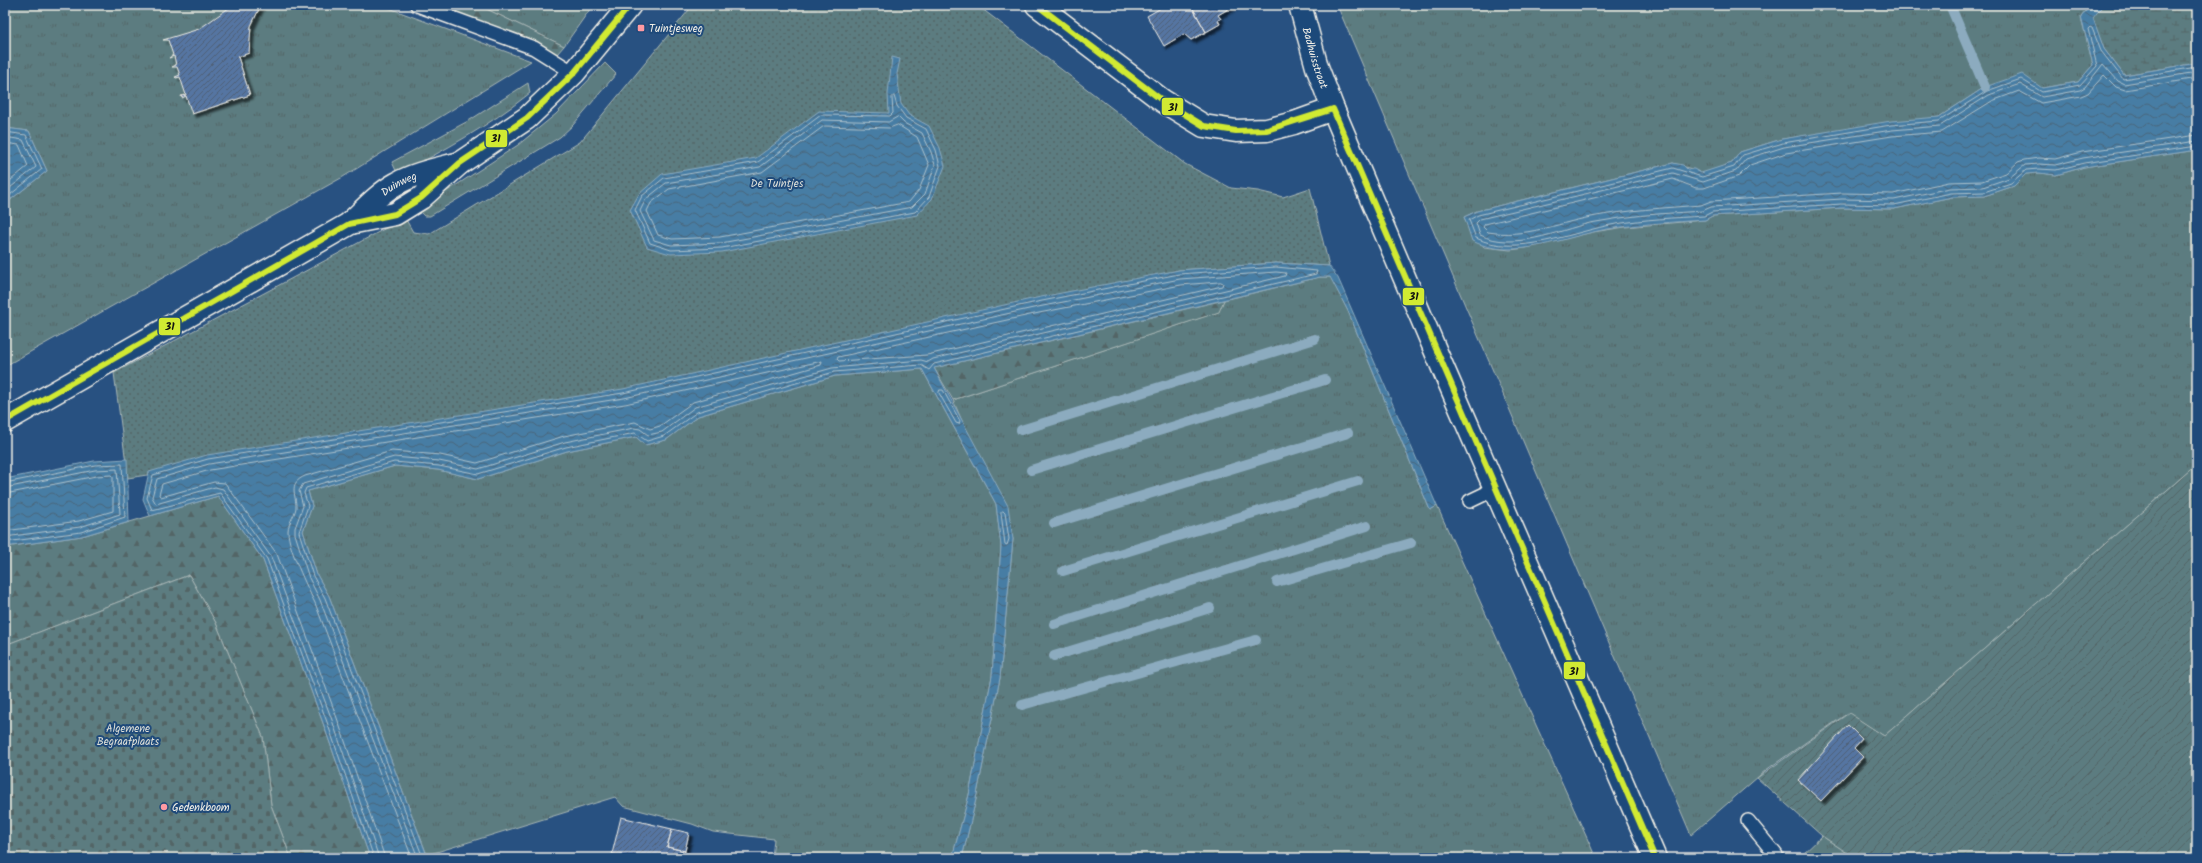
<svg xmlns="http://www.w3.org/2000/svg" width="2202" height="863" font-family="Kalam,sans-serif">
  <defs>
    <pattern id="grass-tufts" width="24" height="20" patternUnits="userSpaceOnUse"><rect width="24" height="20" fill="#5c7c80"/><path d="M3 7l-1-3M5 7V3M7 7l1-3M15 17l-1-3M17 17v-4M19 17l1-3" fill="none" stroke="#536566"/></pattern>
    <pattern id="forest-firs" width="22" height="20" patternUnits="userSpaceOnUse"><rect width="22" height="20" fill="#5c7c80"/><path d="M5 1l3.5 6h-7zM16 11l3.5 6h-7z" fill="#536566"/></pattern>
    <pattern id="wetland-marsh" width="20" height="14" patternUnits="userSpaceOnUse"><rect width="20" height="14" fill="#5c7c80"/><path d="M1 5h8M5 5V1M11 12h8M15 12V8" fill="none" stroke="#536566"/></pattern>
    <pattern id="cemetery-stones" width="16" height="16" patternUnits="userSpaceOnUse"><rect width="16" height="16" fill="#5c7c80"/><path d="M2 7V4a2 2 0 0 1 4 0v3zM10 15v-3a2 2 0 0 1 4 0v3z" fill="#536566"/></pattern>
    <pattern id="park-dots" width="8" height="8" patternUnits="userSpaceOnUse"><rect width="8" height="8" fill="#5c7c80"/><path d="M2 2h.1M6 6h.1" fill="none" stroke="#536566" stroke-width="1.8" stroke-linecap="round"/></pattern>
    <pattern id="garden-furrows" width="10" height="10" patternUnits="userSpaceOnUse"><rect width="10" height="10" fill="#5c7c80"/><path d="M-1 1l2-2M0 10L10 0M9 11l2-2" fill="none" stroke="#536566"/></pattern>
    <pattern id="water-waves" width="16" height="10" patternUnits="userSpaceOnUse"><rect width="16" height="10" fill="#477da4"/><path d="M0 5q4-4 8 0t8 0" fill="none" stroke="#48657a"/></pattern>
    <pattern id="building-hatch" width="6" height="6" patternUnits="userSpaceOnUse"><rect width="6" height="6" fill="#5574a2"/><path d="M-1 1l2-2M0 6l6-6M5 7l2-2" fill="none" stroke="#4f5e74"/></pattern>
    <filter id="shadow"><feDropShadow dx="3.5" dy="3.5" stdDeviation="1" flood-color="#0009"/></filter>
  </defs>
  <rect width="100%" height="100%" fill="#285181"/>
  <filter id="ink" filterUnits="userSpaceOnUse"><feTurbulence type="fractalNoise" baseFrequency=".025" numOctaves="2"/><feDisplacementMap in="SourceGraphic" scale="8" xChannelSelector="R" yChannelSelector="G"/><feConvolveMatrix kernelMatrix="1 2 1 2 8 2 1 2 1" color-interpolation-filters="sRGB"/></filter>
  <g filter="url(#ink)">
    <path fill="url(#grass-tufts)" stroke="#a8b6b4" d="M5 5H381L531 61 343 177 5 366V204L47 171 29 131 5 128Z
      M478 5H593L564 46Z
      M1337 5H2091L2081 17 2093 65 2078 82 2042 88 1985 87 1939 117 1782 139 1740 152 1732 163 1701 174C1693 168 1683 167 1673 163L1477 211 1464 217 1484 247 1510 250 1526 248 1593 232 1625 227 1705 220 1712 216 1842 208 1894 209 1952 197 1984 196 2014 186 2026 174 2039 173 2056 175 2084 167 2197 150V464L1884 736 1848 713 1766 770 1691 835Z
      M605 63 616 74 573 125 560 137 430 216H424L418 210 518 145 556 114Z
      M528 83 530 93C489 126 444 150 398 175L392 162 470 120Z
      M1320 277H1331L1348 311 1430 510 1437 506 1596 858H962L976 799 1000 678 1013 539 953 400 1218 312 1224 300Z
      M922 369 996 504 1001 546 992 676 969 795 952 858H772L774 839 713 832 692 824 623 806 615 797 427 855 329 596 317 575 303 531 312 506 308 491 395 466 438 470 478 479 567 451 636 437 645 445 666 440 698 416 835 376Z
      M1822 836 1855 858H1799Z"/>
    <path fill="url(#forest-firs)" stroke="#a8b6b4" d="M438 5H478L564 46 557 54Z
      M1224 300 1219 312 953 400 934 368Z
      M218 496 263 560 323 723 370 858H291L271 805 263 737 216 623 189 575 5 645V547L82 536Z"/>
    <path fill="url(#wetland-marsh)" stroke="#a8b6b4" d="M2103 5H2197V63L2124 75 2104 49 2092 18Z"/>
    <path fill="url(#cemetery-stones)" stroke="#a8b6b4" d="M189 575 216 623 263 737 271 805 291 858H5V645Z"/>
    <path fill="url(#park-dots)" stroke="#a8b6b4" d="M693 5H977L1185 164 1231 188 1258 191 1283 197 1310 188 1329 266 1276 263 1179 270 581 406 128 478 114 373 405 218 413 232 429 234 580 142Z"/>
    <path fill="url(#garden-furrows)" stroke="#a8b6b4" d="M2197 464V858H1855L1822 836 1757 778 1849 713 1884 736Z"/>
    <path fill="url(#water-waves)" stroke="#8cabbf" d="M2091 5H2103L2093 18 2104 49 2124 75 2197 63V150L2084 167 2056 175 2039 173 2026 174 2014 186 1984 196 1952 197 1894 209 1842 208 1712 216 1705 220C1673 222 1640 224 1608 229 1564 236 1516 262 1472 241L1464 217 1477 211 1673 163 1683 165 1687 169H1694L1701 173 1732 163 1740 152 1782 139 1891 121 1939 117 1985 87 2022 74 2042 88 2078 82 2093 65 2081 17Z
      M892 57 900 59 897 74 901 104 909 115 929 126 940 148 945 166 932 199 917 215 722 252 670 254 647 247 630 210 639 194 662 174 756 158 819 111 889 113 888 94Z
      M5 128 29 131 47 171 5 204Z
      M1276 263 1329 266 1338 278 1437 506 1430 510 1348 311 1330 277H1320L934 368 1008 506 1013 539 1000 678 976 799 962 858H952L969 795 992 676 1001 546 996 504 922 369 835 376 698 416 666 440 645 445 636 437 567 451 478 479 438 470 395 466 308 491 312 506 303 531 317 575 329 596 428 858H370L323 723 263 560 218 496 150 516 143 499 149 472 207 455 623 389 1036 298 1179 270Z
      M127 459 129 522 82 536 5 547V479L94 461Z"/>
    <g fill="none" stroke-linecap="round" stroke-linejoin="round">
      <path stroke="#afc3cd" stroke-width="1" d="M2197 67 2123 79 2101 51 2092 28 2090 27 2088 29 2097 66 2080 85 2042 92 2021 79 1987 91 1939 121 1891 125 1783 143 1743 155 1734 167 1702 177 1673 168 1478 215 1469 220 1476 238C1516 258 1574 231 1616 224 1645 219 1674 218 1704 216L1712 212 1842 204 1894 205 1951 193 1984 192 2011 183 2026 170 2039 169 2056 170 2084 163 2197 146
        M2197 72 2124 84 2118 81 2103 64 2085 87 2080 90 2042 97 2020 84 1989 95 1940 126 1892 130 1784 147 1746 159 1736 171 1703 182 1673 173 1480 219 1476 223 1480 235C1514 251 1557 231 1590 223 1600 221 1610 220 1620 218 1647 214 1675 213 1702 211L1711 207 1842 199 1894 200 1950 188 1983 187 2009 178 2025 165 2039 164 2055 165 2083 158 2197 141
        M2197 78 2125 90 2116 87 2104 75 2088 93 2081 96 2041 103 2019 91 1992 101 1942 132 1892 136 1786 153 1750 165 1739 176 1704 188H1696L1673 179 1485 224 1483 227 1488 232C1527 238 1554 224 1591 217 1627 210 1664 208 1701 205L1711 201 1842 193 1893 194 1949 182 1982 181 2006 173 2018 162 2024 160 2039 158 2055 159 2082 152 2197 135
        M894 96 897 106 906 118 926 129 936 150 940 166 929 197 915 212 722 248 671 250 650 243 635 210 642 196 664 178 758 162 821 115 890 116 893 113 892 98Z
        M898 117 904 123 922 133 931 152 935 165 925 194 912 207 721 243 671 245 654 240 640 211 646 199 666 183 760 167 822 120 888 122Z
        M898 125 917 137 929 165 919 190 909 202 720 237 672 239 658 235 647 211 651 203 669 189 762 172 824 126 889 128Z
        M5 132 26 135 42 169 5 199
        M5 137 23 140 36 167 5 192
        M5 143 19 145 28 166 5 185
        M1221 282 1223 283 1222 286 927 355 839 361 837 359 838 357 1039 313 1181 285Z
        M940 390H943L960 421 959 424 956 423 939 393Z
        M5 483 95 465 122 464 125 517 81 532 5 542
        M5 488 95 470 117 469 120 514 80 527 5 537
        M5 494 96 476 111 475 113 477V511L79 521 5 531
        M1003 511 1005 513 1009 539 1007 545 1005 544 1001 513Z
        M374 858 327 722 267 559 220 493 152 510 147 498 153 475 208 459 623 393 1037 302 1179 274 1276 267 1317 271 1316 274 934 364 929 370 921 365 834 372 697 412 664 436 647 441 635 433 566 447 478 474 439 466 394 462 306 488 304 493 308 506 299 532 313 576 325 598 423 858
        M379 858 332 720 271 557 223 489 215 487 156 504 152 497 157 479 209 464 624 398 1038 307 1180 279 1276 272 1286 273 1285 276 933 359 928 362 921 360 832 368 695 407 662 432 648 435 640 429 634 428 565 442 478 469 439 461 394 457 303 484 299 491 303 506 295 528V534L309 578 320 600 418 858
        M385 858 337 718 277 554 225 483 214 482 161 497 159 495 162 484 210 470 625 404 822 361 821 365 693 402 660 426 650 429 635 422 564 436 477 463 440 455 392 451 305 476C289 483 295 492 296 505 297 513 288 522 288 531 288 548 307 587 315 603L412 858"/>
      <path stroke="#8cabbf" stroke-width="10" d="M1950 5 1985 87
        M1021 430 1315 339
        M1031 470 1325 380
        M1054 523 1348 433
        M1063 571 1358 481
        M1277 582 1411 543
        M1054 624 1367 526
        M1054 656 1210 608
        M1022 705 1256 640"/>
    </g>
    <path fill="url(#building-hatch)" stroke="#f4f1e8" filter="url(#shadow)" d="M233 5H261L251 26 249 53 238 57 250 95 192 114 186 96 182 98 181 96 186 95 180 77 176 78 175 77 180 75 177 67H172L176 65 174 56 169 58 173 55 168 40H163L199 29Z
      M1166 5H1191L1206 32 1191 40 1184 34 1164 46 1147 16Z
      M1191 5H1235L1218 15 1221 19 1218 20 1220 24 1206 32Z
      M1848 725 1862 739 1854 748 1863 757 1821 801 1798 780Z
      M621 817 672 829 667 847 685 851 684 858 666 854 665 858H635L612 854Z
      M672 829 689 833 685 851 667 847Z"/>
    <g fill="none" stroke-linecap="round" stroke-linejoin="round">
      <g stroke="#f4f1e8" stroke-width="16">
        <path id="lane" d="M417 5 534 48 574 73
          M1470 501 1495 489
          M1748 821 1776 855 1773 858"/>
      </g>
      <g stroke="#f4f1e8" stroke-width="25">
        <g id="street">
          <path id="s1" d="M1300 5 1317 67 1333 109"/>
        </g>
      </g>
      <g stroke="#f4f1e8" stroke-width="25">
        <g id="secondary">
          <path d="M1037 5 1163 101 1204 126 1236 131 1267 130 1294 123 1333 109 1439 359 1655 858"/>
          <path d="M350 223 395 214 421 198 460 163 527 118 574 73 630 5"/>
          <path id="s2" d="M5 421 349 224C364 210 378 194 396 184 415 173 438 169 460 163"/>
        </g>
      </g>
      <use href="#lane" stroke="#1f4a7a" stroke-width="13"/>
      <use href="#street" stroke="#1f4a7a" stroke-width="22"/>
      <use href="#secondary" stroke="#1f4a7a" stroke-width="22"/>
      <g stroke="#1f4a7a" stroke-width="9">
        <path id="bus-1" d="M1037 5 1163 101 1204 126 1236 131 1267 130 1333 109
          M1333 109 1655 858
          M5 421 349 224 395 214 421 198 460 163 527 118 574 73 630 5"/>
      </g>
      <use href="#bus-1" stroke="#d1ea32" stroke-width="6"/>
    </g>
  </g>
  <g fill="#ff9aa2" stroke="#1f4a7a" stroke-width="1.5">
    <rect x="637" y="24" width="8" height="8" rx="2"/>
    <circle cx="164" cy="807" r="4"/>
  </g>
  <g text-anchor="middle" stroke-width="4" stroke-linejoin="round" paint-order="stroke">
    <g font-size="11" fill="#f4f1e8" stroke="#1f4a7a" text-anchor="start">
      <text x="649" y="32">Tuintjesweg</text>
      <text x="172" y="811">Gedenkboom</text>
    </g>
    <g font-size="11" fill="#f4f1e8" stroke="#1f4a7a">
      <text dy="4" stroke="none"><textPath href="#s1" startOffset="55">Badhuisstraat</textPath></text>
      <text dy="4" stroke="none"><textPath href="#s2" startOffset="461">Duinweg</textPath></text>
    </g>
    <g font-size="11" fill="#dddfd8" stroke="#1f4a7a">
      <text x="777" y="187">De Tuintjes</text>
      <text x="128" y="732">Algemene<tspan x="128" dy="13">Begraafplaats</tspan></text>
    </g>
  </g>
  <g stroke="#1f4a7a" stroke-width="1.5">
    <rect x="1161" y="97" width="23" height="19" rx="4" fill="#d1ea32"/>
    <rect x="485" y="129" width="23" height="19" rx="4" fill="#d1ea32"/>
    <rect x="1402" y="287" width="23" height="19" rx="4" fill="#d1ea32"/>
    <rect x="158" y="317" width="23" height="19" rx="4" fill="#d1ea32"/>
    <rect x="1563" y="661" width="23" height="19" rx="4" fill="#d1ea32"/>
  </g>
  <g font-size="11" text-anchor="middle" font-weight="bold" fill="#111">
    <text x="1173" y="111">31</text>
    <text x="496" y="142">31</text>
    <text x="1414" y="300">31</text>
    <text x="170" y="330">31</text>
    <text x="1574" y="675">31</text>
  </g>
  <rect width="2202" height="863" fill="none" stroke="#1f4a7a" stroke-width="20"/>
  <rect x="10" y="10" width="2182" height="843" fill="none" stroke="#f4f1e8" stroke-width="1.5" filter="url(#ink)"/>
</svg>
